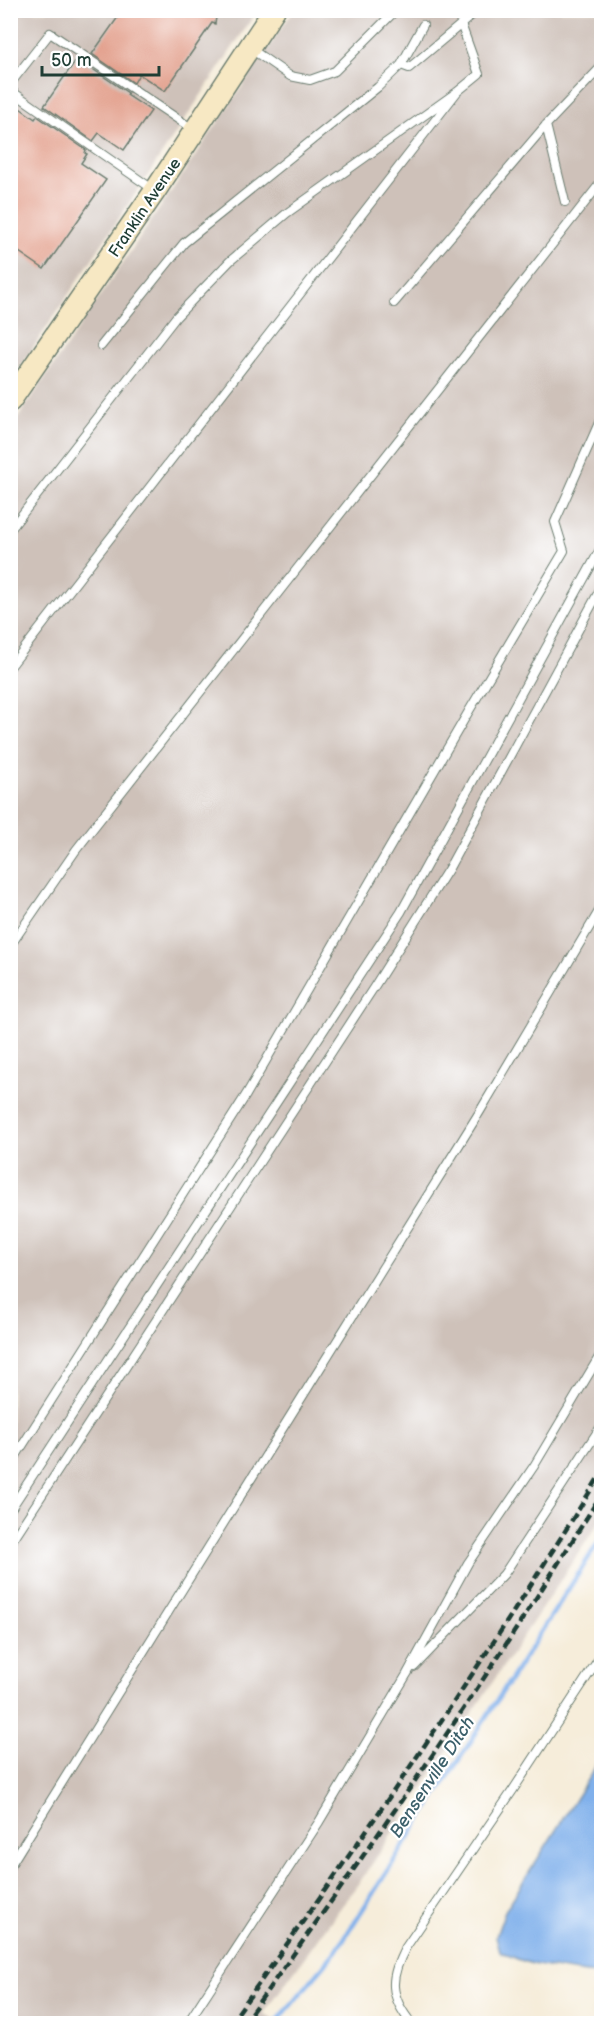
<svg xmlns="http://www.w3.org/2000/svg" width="612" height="2034" font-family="'Balsamiq Sans',sans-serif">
  <rect width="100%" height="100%" fill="#fff"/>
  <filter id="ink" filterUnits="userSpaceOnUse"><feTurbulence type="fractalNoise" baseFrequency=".0167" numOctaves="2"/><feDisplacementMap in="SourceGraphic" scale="12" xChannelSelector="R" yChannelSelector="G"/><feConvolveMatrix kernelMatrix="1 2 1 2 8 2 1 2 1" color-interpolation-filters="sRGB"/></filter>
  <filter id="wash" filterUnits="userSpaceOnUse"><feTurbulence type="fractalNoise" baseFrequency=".008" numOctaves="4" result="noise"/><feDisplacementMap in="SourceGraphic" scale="24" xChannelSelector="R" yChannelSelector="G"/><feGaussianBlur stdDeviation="1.35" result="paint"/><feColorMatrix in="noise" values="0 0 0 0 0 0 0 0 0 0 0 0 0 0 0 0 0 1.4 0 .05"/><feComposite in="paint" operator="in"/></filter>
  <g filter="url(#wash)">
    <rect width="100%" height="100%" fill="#f6edda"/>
    <path fill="#cec1b9" d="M11 11H257L11 381Z
      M293 11H601V1519L366 1873 263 2014 280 2023H11V428Z"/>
    <path fill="#80b0eb" stroke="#507690" stroke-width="1.5" d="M601 1758V1975C567 1970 530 1968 500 1951L496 1936 505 1911Z"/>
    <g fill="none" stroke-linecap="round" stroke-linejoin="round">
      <path stroke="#80b0eb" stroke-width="4.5" d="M275 2024 336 1951 602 1537"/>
    </g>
    <g id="blocks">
      <path fill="#e3a18e" d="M123 10H217L215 24 212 23 165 91 139 74 134 83 92 54Z
        M76 60 84 66 85 64 128 93 127 95 151 111 124 150 99 133 93 141 44 106Z
        M17 106 35 119 37 116 86 150 85 153 87 154 81 163 106 180 44 269 19 252 10 265V115Z"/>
    </g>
  </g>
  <g filter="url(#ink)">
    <use href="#blocks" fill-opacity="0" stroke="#6a7b6e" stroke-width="1.5"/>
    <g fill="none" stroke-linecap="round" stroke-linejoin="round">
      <g stroke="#6a7b6e" stroke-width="10">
        <path id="service" d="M251 49 290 76 310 80 335 71 396 10
          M401 65 409 68 478 10
          M10 84 50 33 194 130
          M10 90 154 190
          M546 125 565 202
          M394 303 546 125 602 66
          M101 346 184 243 378 87 401 65 423 25
          M10 530 176 317 230 261 287 213 457 92 479 74 461 24
          M10 667 457 92
          M10 946 76 850 602 181
          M10 1465 246 1095 469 711 564 551 555 522 602 416
          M10 1510 401 912 602 546
          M10 1544 374 987 449 868 602 586
          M414 1667 504 1574 602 1425
          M10 1866 479 1113 602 906
          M187 2024 319 1822 407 1674 468 1563 534 1466 602 1352
          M412 2024C389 1996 389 1978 406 1947L513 1790 602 1654"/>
      </g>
      <g stroke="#6a7b6e" stroke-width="24">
        <path id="secondary" d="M10 401 155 191 274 10"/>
      </g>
      <use href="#service" stroke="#fff" stroke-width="8"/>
      <use href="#secondary" stroke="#f7e8c3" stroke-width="21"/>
      <path stroke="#1f3d34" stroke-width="4.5" stroke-dasharray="9 4.5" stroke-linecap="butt" d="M230 2024C359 1844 485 1661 602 1472
        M243 2024C369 1851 490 1675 602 1493"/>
    </g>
  </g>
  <g text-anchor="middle" stroke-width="4.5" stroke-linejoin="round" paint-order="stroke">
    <g font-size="16" fill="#1f3d34" stroke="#fff">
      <text transform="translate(144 207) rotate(-56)" y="6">Franklin Avenue</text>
    </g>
    <g font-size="18" font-style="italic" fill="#3c606b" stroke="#fff">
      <text transform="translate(432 1777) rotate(-57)" y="6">Bensenville Ditch</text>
    </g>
  </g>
  <rect width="612" height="2034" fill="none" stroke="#fff" stroke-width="36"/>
  <path d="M42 66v9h117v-9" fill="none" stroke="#1f3d34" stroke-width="3"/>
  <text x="51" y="66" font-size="18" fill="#1f3d34" stroke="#ffffff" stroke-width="4.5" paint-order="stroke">50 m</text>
</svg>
